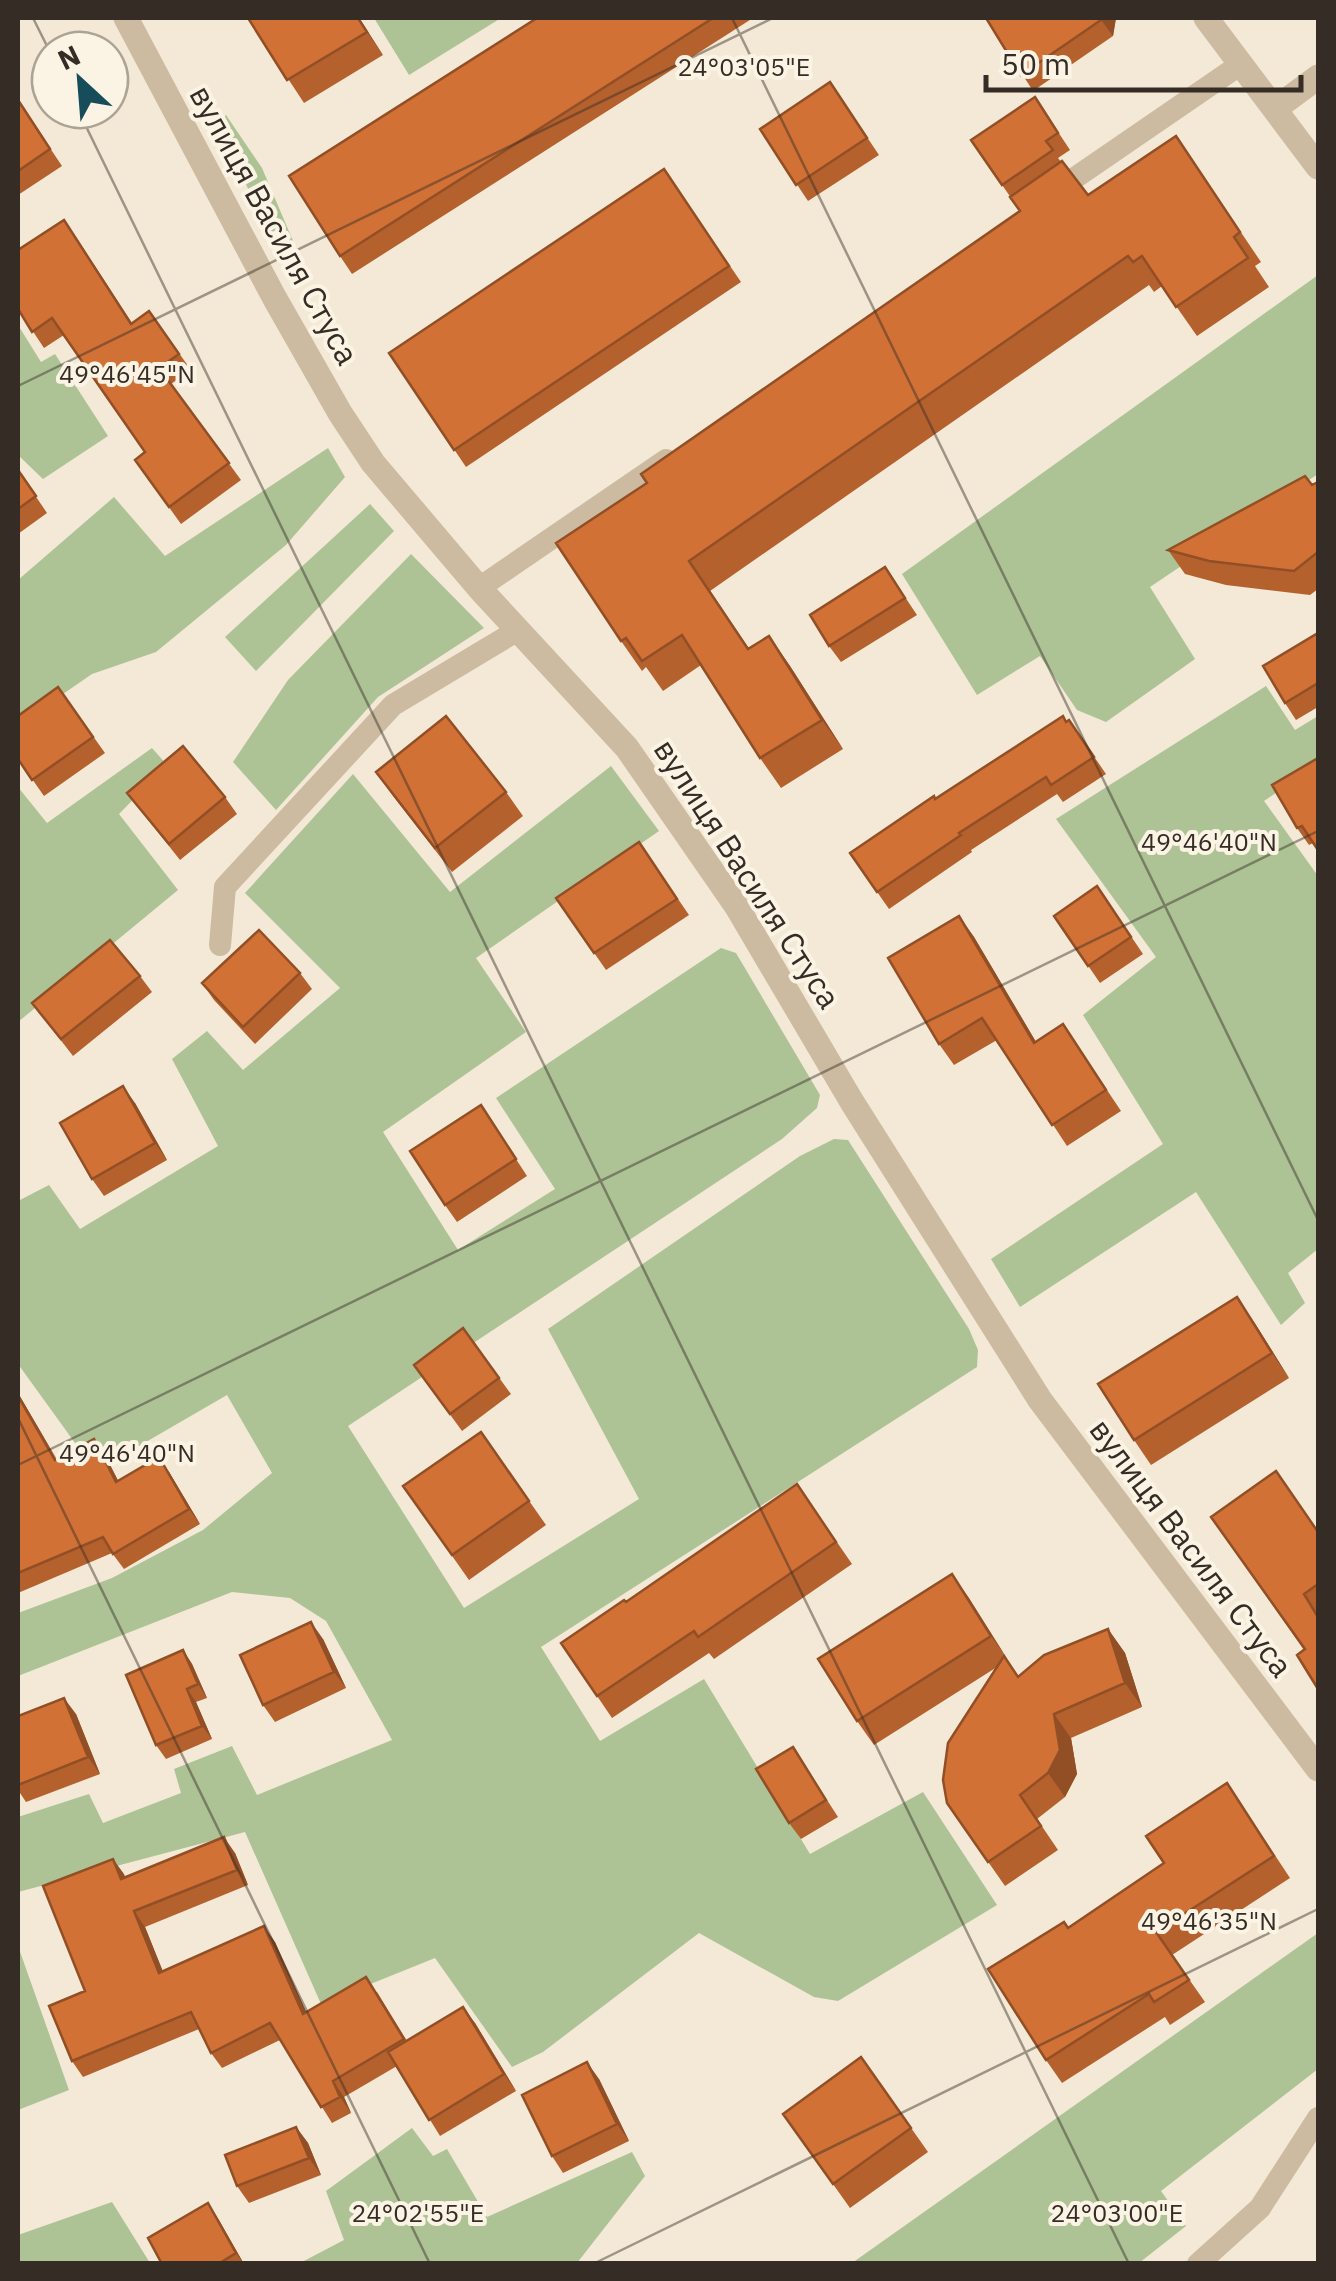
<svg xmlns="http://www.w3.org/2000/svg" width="1336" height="2281" font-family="'IBM Plex Sans',sans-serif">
  <rect width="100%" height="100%" fill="#f3e9d6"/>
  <path fill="#adc395" d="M374 18H501L409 75Z
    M226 115 262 168 302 262 287 265 280 260 245 182 218 134 219 123Z
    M1318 275V474L1150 587 1195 659 1106 722 1077 710 1040 656 977 695 902 574Z
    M18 325 41 362 55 354 108 436 43 479 18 455Z
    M328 448 345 477 286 545 156 652 92 674 18 725V580L114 497 165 556Z
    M370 504 394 531 256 671 225 637Z
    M411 554 484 628 378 697 276 810 233 762 288 680Z
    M1266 686 1295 730 1318 716V764L1264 801 1318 876V1249L1288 1273 1305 1303 1281 1325 1196 1192 1020 1307 991 1259 1163 1144 1083 1015 1156 957 1056 819Z
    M152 748 167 765 119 814 178 890 18 1022V787L47 823Z
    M611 766 659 831 476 958 526 1032 383 1132 458 1250 555 1189 496 1098 721 948 736 953 820 1095 817 1108 782 1139 348 1426 464 1608 639 1499 548 1329 800 1156 834 1139 848 1140 969 1329 978 1350 977 1367 541 1647 600 1741 704 1679 810 1854 923 1792 997 1905 838 2001 814 1997 699 1933 543 2052 512 2067 435 1958 321 2004 245 1832 18 1892V1817L89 1794 103 1823 181 1793 174 1769 232 1746 257 1795 392 1740 326 1621 290 1598 232 1592 18 1676V1613L112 1578 203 1530 272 1473 227 1395 139 1446 83 1454 18 1364V1201L49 1185 80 1229 218 1146 172 1059 207 1031 243 1070 340 988 245 893 353 774 450 892Z
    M1318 1933V2069L1161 2191 1186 2226 1139 2263H852Z
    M18 1946 69 2090 18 2110Z
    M412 2128 433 2156 447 2149 487 2217 632 2152 645 2176 577 2263H300L344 2240 326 2191Z
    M112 2202 150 2263H18V2235Z"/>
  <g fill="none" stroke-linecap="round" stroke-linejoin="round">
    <path stroke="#ccbba1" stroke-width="22" d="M1050 195 1241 64
      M479 588 666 460
      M220 945 225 887 393 705 518 630
      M1198 2264 1260 2208 1318 2118"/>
    <path stroke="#ccbba1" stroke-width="25" d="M1206 18 1318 167
      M1276 108 1318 77"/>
    <path stroke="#ccbba1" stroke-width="25" d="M126 18 274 297 340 413 373 463 479 588 627 748 737 907 852 1102 1040 1400 1318 1769"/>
  </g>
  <path fill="#b4612e" d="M248 18H359L383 55 304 103Z
    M537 18H753L352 274 340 256Z
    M986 18H1116L1113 36 1033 91Z
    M830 82 879 155 808 201 760 129Z
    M1035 97 1070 150 1058 158 1088 195 1176 136 1261 262 1255 266 1269 287 1197 336 1162 286 1154 292 1149 285 710 591 749 649 769 636 790 666 843 749 781 788 760 758 701 665 663 691 646 667 642 671 621 641 647 483 1020 211 971 140Z
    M18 100 62 166 18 195Z
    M664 169 741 282 466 467 389 353Z
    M76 237 132 323 149 311 191 370 171 384 241 480 181 524 135 460 145 452 64 335 44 348 18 309Z
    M18 470 47 513 18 534Z
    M1318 482V589L1310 595 1226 585 1185 574 1168 550Z
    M885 567 917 615 841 662 829 646Z
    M1318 633V707L1296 720 1285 703Z
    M58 687 105 753 44 796 18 759Z
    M1069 720 1106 774 1063 802 1057 794 971 850 972 852 889 909 850 853 935 799Z
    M1318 758 1313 843 1309 845 1297 828Z
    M376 772 506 792 523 816 452 872 393 796Z
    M127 793 225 797 237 814 180 860Z
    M639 842 689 915 606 970 556 898Z
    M1097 886 1143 954 1100 983 1054 916Z
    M959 916 974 937 1036 1042 1063 1024 1121 1111 1067 1146 997 1040 954 1065 939 1044Z
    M300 973 312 989 255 1044 214 1000 202 983Z
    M140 976 152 992 73 1056 32 1003Z
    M135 1103 167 1160 104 1196 92 1179Z
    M481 1105 527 1176 457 1222 445 1205Z
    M1254 1322 1289 1378 1151 1465 1134 1440Z
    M463 1328 511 1394 462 1431 414 1365Z
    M18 1393 56 1459 105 1455 118 1481 169 1472 200 1524 124 1569 112 1553 18 1593Z
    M481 1432 546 1525 469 1580 403 1486Z
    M797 1484 852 1564 714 1659 709 1653 612 1718 561 1643 626 1602Z
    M1211 1517 1318 1532V1689L1304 1650Z
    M952 1574 1018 1676 1108 1629 1125 1653 1142 1707 1071 1738 1077 1774 1065 1797 1037 1819 1058 1850 1005 1886 947 1803 997 1667 874 1745 857 1721Z
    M323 1639 346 1688 275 1722 263 1705Z
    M183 1650 192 1664 207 1698 196 1702 212 1739 166 1759 156 1745Z
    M76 1714 100 1774 26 1802 18 1790V1716Z
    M793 1747 838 1817 801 1839 789 1823Z
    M1227 1783 1290 1878 1172 1955 1205 2002 1170 2025 1165 2017 1062 2083 1046 2060 1164 1863Z
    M235 1853 248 1885 145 1927 163 1972 275 1942 306 2012 377 1992 407 2041 475 2023 516 2091 440 2136 397 2066 344 2097 351 2113 332 2123 280 2040 222 2068 211 2053 199 2029 83 2077 72 2061 113 1859 125 1877Z
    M861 2057 928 2152 850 2208 783 2114Z
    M599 2079 629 2141 563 2173 552 2156Z
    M296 2127 308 2143 321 2175 249 2203 237 2186Z
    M208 2203 244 2264H162Z"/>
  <path fill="#924f26" d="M358 18H359L383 55 367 32Z
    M1102 18H1116L1113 36 1101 20Z
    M769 636 790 666 843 749 822 720Z
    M959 916 974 937 1049 1064 1034 1043Z
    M123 1086 135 1103 167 1160 155 1143Z
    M1237 1297 1254 1322 1289 1378 1272 1353Z
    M18 1393 66 1475 18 1396Z
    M94 1439 105 1455 127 1498 116 1482Z
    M159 1457 169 1472 200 1524 189 1509Z
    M952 1574 969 1598 1008 1660 991 1636Z
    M311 1622 323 1639 346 1688 334 1672Z
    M1108 1629 1125 1653 1142 1707 1125 1683Z
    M183 1650 192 1664 207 1698 198 1684Z
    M187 1689 196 1702 212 1739 202 1726Z
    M64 1698 76 1714 100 1774 88 1757Z
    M1054 1714 1071 1738 1077 1774 1065 1797 1048 1773Z
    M224 1837 235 1853 248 1885 237 1870Z
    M113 1859 124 1874 132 1894 121 1879Z
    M134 1911 145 1927 170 1989 159 1973Z
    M264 1926 275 1942 314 2030 303 2014Z
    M463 2007 475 2023 516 2091 504 2074Z
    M587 2062 599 2079 629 2141 617 2124Z
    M333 2081 344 2097 351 2113 340 2097Z
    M296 2127 308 2143 321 2175 309 2158Z
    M208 2203 219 2220 244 2264 236 2253Z"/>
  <path fill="#d17136" stroke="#924f26" stroke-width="2.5" d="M248 18H358L367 32 287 80Z
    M537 18H713L340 256 289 176Z
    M986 18H1102L1101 20 1021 75Z
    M830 82 867 138 796 185 760 129Z
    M1035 97 1058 133 1046 141 1053 150 1002 185 971 140Z
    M18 100 50 149 18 171Z
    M1176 136 1240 232 1234 237 1248 258 1176 307 1142 256 1133 262 1128 256 689 561 748 649 769 636 822 720 760 758 682 635 642 661 626 638 621 641 556 543 647 483 641 474 1020 211 1010 197 1062 161 1088 195Z
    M664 169 729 266 454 450 389 353Z
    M64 220 131 324 149 311 179 354 159 368 229 463 169 507 135 460 145 452 52 318 32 332 18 309V250Z
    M18 470 36 496 18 509Z
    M1305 476 1312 485 1318 482V552L1294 571 1209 561 1168 550Z
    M885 567 905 598 829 646 810 615Z
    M1318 633V683L1285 703 1263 666Z
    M58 687 93 737 32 780 18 759V716Z
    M446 716 506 792 435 848 376 772Z
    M1063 716 1066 722 1069 720 1094 757 1051 785 1046 777 959 833 961 835 877 892 850 853 934 796 935 799Z
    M183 746 225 797 169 844 127 793Z
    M1318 758V850L1302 826 1297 828 1272 785Z
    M639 842 677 899 594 953 556 898Z
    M1097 886 1131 937 1088 966 1054 916Z
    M959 916 1034 1043 1063 1024 1106 1090 1052 1125 982 1018 939 1044 888 958Z
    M259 930 300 973 243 1027 202 983Z
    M110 940 140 976 61 1039 32 1003Z
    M123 1086 155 1143 92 1179 60 1123Z
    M481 1105 516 1159 445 1205 410 1151Z
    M1237 1297 1272 1353 1134 1440 1098 1384Z
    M463 1328 499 1378 450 1414 414 1365Z
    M18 1396 55 1460 94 1439 116 1482 159 1457 189 1509 113 1554 103 1537 18 1573Z
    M481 1432 529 1501 452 1555 403 1486Z
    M1276 1471 1318 1532V1584L1304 1594 1318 1617V1689L1297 1655 1305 1649 1211 1517Z
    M797 1484 836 1542 698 1637 694 1631 597 1696 561 1643 624 1600 626 1602Z
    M952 1574 991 1636 857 1721 818 1659Z
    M311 1622 334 1672 263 1705 240 1655Z
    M1108 1629 1125 1683 1054 1714 1060 1750 1048 1773 1020 1795 1041 1826 988 1862 947 1803 943 1780 948 1743 1004 1656 1018 1677 1044 1655Z
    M183 1650 198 1684 187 1689 202 1726 156 1745 126 1675Z
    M64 1698 88 1757 18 1785V1716Z
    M793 1747 826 1800 789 1823 756 1769Z
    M1227 1783 1274 1856 1156 1932 1189 1980 1154 2002 1149 1994 1046 2060 988 1969 1064 1922 1068 1928 1164 1863 1146 1836Z
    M224 1837 237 1870 134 1911 159 1973 264 1926 303 2014 366 1977 404 2039 333 2081 340 2097 321 2107 270 2023 211 2053 191 2012 72 2061 49 2006 85 1991 43 1886 113 1859 121 1879Z
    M463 2007 504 2074 429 2120 388 2052Z
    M861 2057 911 2128 833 2184 783 2114Z
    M587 2062 617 2124 552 2156 522 2095Z
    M296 2127 309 2158 237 2186 225 2155Z
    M208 2203 236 2253 218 2264H162L148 2238Z"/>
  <path fill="none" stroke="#352c25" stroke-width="2.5" stroke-opacity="0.45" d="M33 18 50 52M732 18 1318 1220M78 110 1129 2264M18 386 773 18M18 1418 430 2264M18 1465 1318 831M593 2264 1318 1909"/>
  <g text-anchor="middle" stroke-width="8" stroke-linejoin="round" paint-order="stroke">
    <g font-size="32" fill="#352c25" stroke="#fbf3e3">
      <text transform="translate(274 225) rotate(61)" y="11">вулиця Василя Стуса</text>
      <text transform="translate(747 874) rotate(57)" y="11">вулиця Василя Стуса</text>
      <text transform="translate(1191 1548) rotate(53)" y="11">вулиця Василя Стуса</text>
    </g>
  </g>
  <g font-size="25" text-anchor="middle" fill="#352c25" stroke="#fbf3e3" stroke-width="8" stroke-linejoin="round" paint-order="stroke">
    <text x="744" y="76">24°03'05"E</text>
    <text x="127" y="383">49°46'45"N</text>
    <text x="1209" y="851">49°46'40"N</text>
    <text x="127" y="1462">49°46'40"N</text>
    <text x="1209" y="1930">49°46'35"N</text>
    <text x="418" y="2222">24°02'55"E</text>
    <text x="1117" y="2222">24°03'00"E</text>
  </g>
  <rect width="1336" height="2281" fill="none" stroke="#352c25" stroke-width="40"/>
  <g transform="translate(80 80) rotate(334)"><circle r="48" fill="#fbf3e3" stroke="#aca397" stroke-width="2.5"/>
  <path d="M0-8L18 38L0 25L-18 38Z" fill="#174d5a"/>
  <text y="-15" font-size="28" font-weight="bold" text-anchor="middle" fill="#352c25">N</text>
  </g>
  <path d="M986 75v15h315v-15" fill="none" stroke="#352c25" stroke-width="5"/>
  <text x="1001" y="75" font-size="30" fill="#352c25" stroke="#fbf3e3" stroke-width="8" paint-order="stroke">50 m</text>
</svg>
